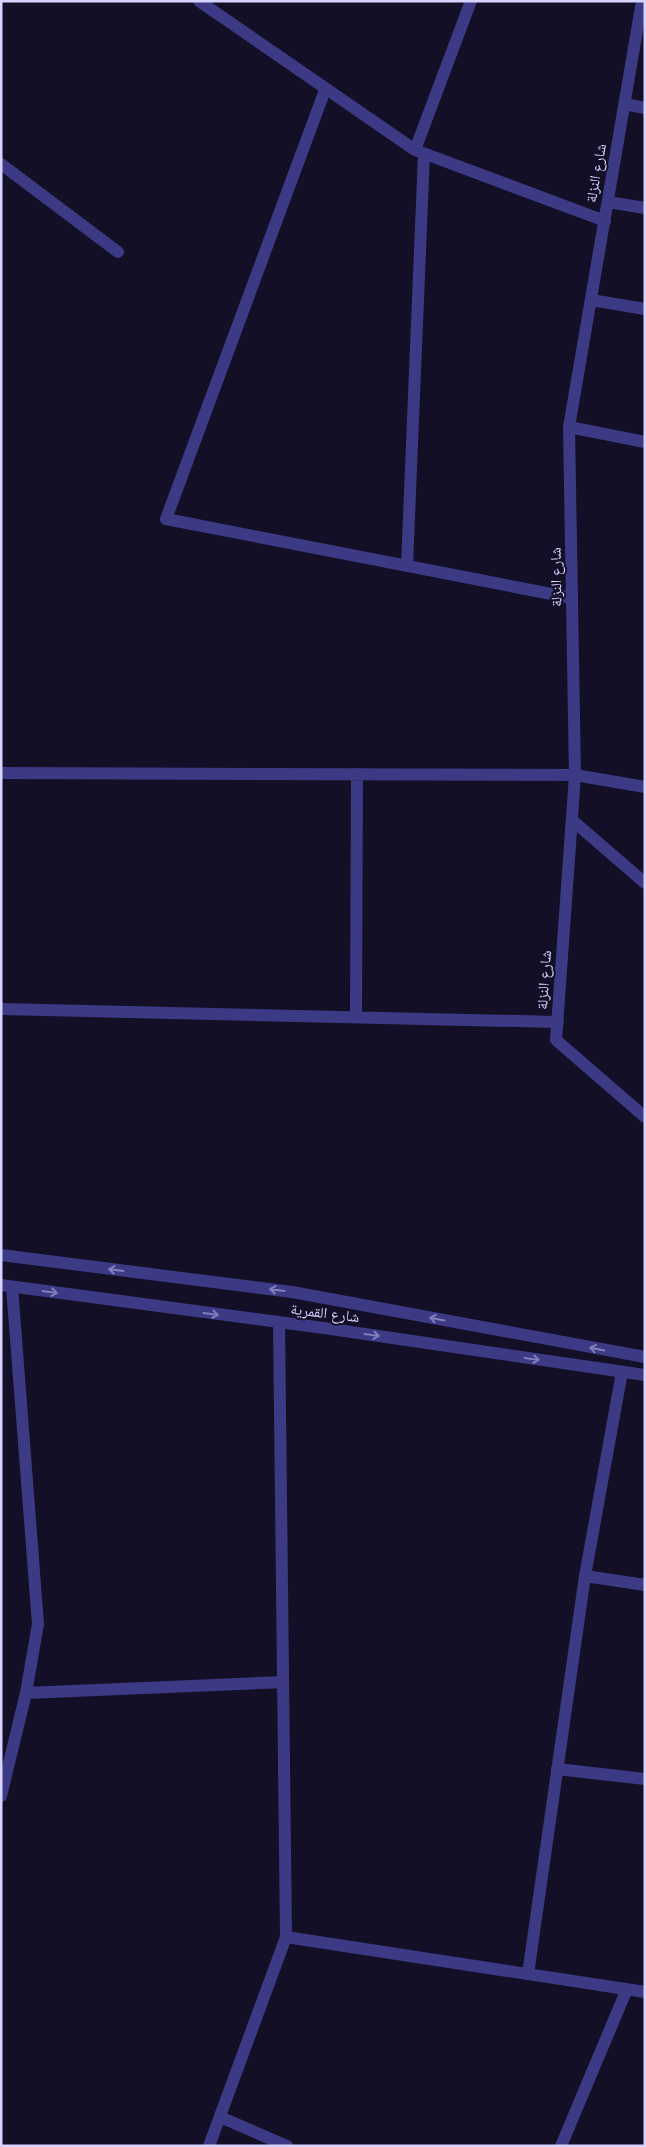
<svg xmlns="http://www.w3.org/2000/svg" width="646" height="2147" font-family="Mulish,'Noto Naskh Arabic',sans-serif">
  <rect width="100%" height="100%" fill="#130f26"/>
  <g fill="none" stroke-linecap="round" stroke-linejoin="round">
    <path stroke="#3d3a85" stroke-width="12" d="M199 1 415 150 605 221
      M642 1 569 427 575 775 556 1040 645 1117
      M325 90 166 519 572 598
      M625 104 645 108
      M415 150 471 1
      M1 164 118 252
      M608 202 645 208
      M591 300 645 309
      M569 427 645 442
      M407 565 424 154
      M1 773 575 775 645 787
      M572 820 645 883
      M1 1009 558 1022
      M356 1017 357 774
      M585 1576 645 1585
      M26 1693 283 1682
      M557 1769 645 1779
      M1 1796 26 1693 38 1624 12 1287
      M286 1937 645 1992
      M528 1974 585 1576 622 1372
      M220 2117 287 2146
      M209 2146 286 1937 279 1323
      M561 2146 627 1989"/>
    <path stroke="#3d3a85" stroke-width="12" d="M1 1255 292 1292 645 1357
      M1 1285 324 1328 645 1375"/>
  </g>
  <defs><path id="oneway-shaft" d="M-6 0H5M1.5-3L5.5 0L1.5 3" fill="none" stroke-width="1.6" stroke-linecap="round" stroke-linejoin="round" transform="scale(1.25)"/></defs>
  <g stroke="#837fbc">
    <use href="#oneway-shaft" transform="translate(116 1270) rotate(-173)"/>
    <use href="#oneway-shaft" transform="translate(277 1290) rotate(-173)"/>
    <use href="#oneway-shaft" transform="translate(50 1292) rotate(8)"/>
    <use href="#oneway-shaft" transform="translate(211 1314) rotate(8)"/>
    <use href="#oneway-shaft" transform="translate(437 1319) rotate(-169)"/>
    <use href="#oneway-shaft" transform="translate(372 1335) rotate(8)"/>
    <use href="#oneway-shaft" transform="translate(597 1349) rotate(-169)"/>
    <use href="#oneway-shaft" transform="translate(532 1359) rotate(8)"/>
  </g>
  <g text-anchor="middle" stroke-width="4" stroke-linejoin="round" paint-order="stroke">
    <g font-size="15" fill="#d9d4ff" stroke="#130f26">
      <text transform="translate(596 173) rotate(-80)" y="5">شارع النزلة</text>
      <text transform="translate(556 577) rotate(-91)" y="5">شارع النزلة</text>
      <text transform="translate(544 980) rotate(-86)" y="5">شارع النزلة</text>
      <text transform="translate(325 1313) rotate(7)" y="5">شارع القمرية</text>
    </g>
  </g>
  <rect width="646" height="2147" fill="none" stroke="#d9d4ff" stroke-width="5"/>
</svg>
